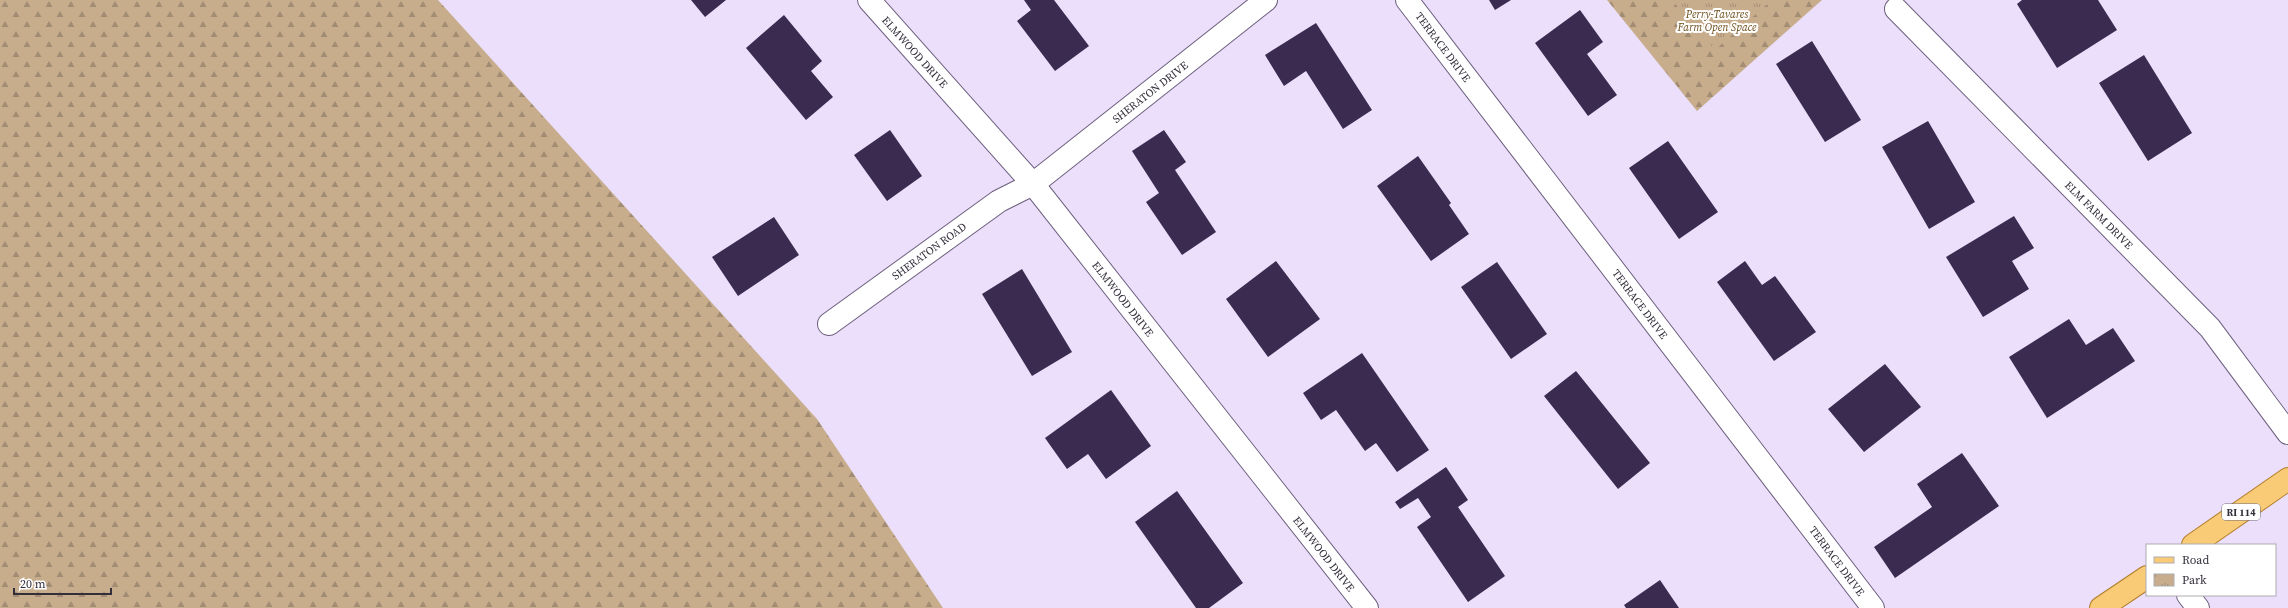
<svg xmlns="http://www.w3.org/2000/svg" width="2288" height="608" font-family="'Source Serif 4',serif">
  <defs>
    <pattern id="forest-firs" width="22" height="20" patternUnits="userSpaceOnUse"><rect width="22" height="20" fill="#c7ad8c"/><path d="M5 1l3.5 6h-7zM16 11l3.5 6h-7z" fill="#a28d74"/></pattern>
    <pattern id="park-tufts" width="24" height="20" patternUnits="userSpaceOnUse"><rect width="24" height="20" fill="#c7ad8c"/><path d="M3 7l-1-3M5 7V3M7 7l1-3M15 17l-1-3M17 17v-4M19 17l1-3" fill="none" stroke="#a28d74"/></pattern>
  </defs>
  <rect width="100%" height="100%" fill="#ebdffb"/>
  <path fill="url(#forest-firs)" d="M0 0H438L817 419 943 608H0Z
    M1607 0H1822L1697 111Z"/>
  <path fill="url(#park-tufts)" d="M1672 0H1772L1715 50Z"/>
  <path fill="#3c2b50" d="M691 0H726L705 17Z
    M1024 0H1054L1089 46 1055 71 1017 21 1031 10Z
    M1489 0H1511L1495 10Z
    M2022 0H2098L2117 30 2057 68 2017 4Z
    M1580 10 1603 42 1587 54 1617 95 1588 116 1535 43Z
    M784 15 822 61 811 71 833 97 806 120 746 48Z
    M1316 23 1372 110 1343 129 1306 71 1284 86 1265 55Z
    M1812 41 1861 120 1825 142 1776 64Z
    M2144 55 2192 133 2148 161 2099 83Z
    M1928 121 1975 202 1929 229 1882 147Z
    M890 130 922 176 887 201 854 155Z
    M1164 130 1186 162 1175 170 1216 232 1182 255 1146 202 1159 193 1132 151Z
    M1668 141 1718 212 1679 239 1629 168Z
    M1418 156 1451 203 1449 205 1469 234 1431 261 1377 186Z
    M2014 216 2034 248 2012 261 2029 289 1983 317 1946 257Z
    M774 217 799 255 738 296 712 257Z
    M1276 261 1320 319 1268 357 1226 299Z
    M1745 261 1762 285 1775 276 1816 332 1774 361 1717 282Z
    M1497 262 1547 334 1511 359 1461 287Z
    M1022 269 1072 352 1032 376 982 294Z
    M2069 319 2086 345 2113 328 2135 361 2047 418 2009 357Z
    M1362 353 1429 450 1397 472 1376 443 1365 451 1336 410 1321 420 1303 393Z
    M1885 364 1921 407 1864 452 1828 409Z
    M1576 371 1650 463 1618 489 1544 396Z
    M1111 390 1151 446 1106 479 1088 454 1067 469 1045 438Z
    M1962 453 1999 506 1895 578 1874 547 1932 507 1917 484Z
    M1446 467 1468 500 1458 507 1505 576 1468 602 1417 527 1431 517 1418 498 1400 509 1395 502Z
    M1177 491 1243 583 1209 608H1196L1135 522Z
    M1660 580 1679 608H1626L1624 605Z"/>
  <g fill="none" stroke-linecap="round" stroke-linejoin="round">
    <g stroke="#6d607e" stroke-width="24">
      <path id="minor" d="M869 0 1033 184 1367 608
        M1407 0 1873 608
        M1896 9 2210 328 2288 433
        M829 324 999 201 1033 184 1266 0
        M2188 595 2198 608"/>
    </g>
    <g stroke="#b17d28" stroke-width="24">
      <path id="primary" d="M2193 545 2288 479
        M2101 608 2147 577"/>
    </g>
    <use href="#minor" stroke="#fff" stroke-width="22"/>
    <use href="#primary" stroke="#f9cb77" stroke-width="22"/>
  </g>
  <g text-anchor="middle" stroke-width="4" stroke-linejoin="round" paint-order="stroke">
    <rect fill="#fff" stroke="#716d76" stroke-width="1" x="2222" y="504" width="38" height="16" rx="3"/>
    <g font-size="10" font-weight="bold" fill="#342e3b">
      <text x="2241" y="516">RI 114</text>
    </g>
    <g font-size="11" font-style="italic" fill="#6e4e1d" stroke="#fff">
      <text x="1717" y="18">Perry-Tavares<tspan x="1717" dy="13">Farm Open Space</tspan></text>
    </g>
    <g font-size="11" fill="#342e3b" stroke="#fff">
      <text transform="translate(1443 47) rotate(53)" y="4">TERRACE DRIVE</text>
      <text transform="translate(915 52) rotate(48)" y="4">ELMWOOD DRIVE</text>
      <text transform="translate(1150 92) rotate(-38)" y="4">SHERATON DRIVE</text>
      <text transform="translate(2099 215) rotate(45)" y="4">ELM FARM DRIVE</text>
      <text transform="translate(929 251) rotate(-36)" y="4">SHERATON ROAD</text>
      <text transform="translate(1123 299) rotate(52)" y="4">ELMWOOD DRIVE</text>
      <text transform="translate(1640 304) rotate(53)" y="4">TERRACE DRIVE</text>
      <text transform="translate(1324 554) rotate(52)" y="4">ELMWOOD DRIVE</text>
      <text transform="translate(1837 561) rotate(53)" y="4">TERRACE DRIVE</text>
    </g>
  </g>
  <rect x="2146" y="544" width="130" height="52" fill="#ffffff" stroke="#aeabb1"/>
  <rect x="2154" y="557" width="20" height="6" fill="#f9cb77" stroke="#aeabb1"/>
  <text x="2182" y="564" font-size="12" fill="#342e3b">Road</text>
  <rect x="2154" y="574" width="20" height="12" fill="url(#park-tufts)" stroke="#aeabb1"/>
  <text x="2182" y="584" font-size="12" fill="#342e3b">Park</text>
  <path d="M14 588v6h97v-6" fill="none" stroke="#342e3b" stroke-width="2"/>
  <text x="20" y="588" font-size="12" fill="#342e3b" stroke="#ffffff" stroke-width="3" paint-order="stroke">20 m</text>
</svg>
